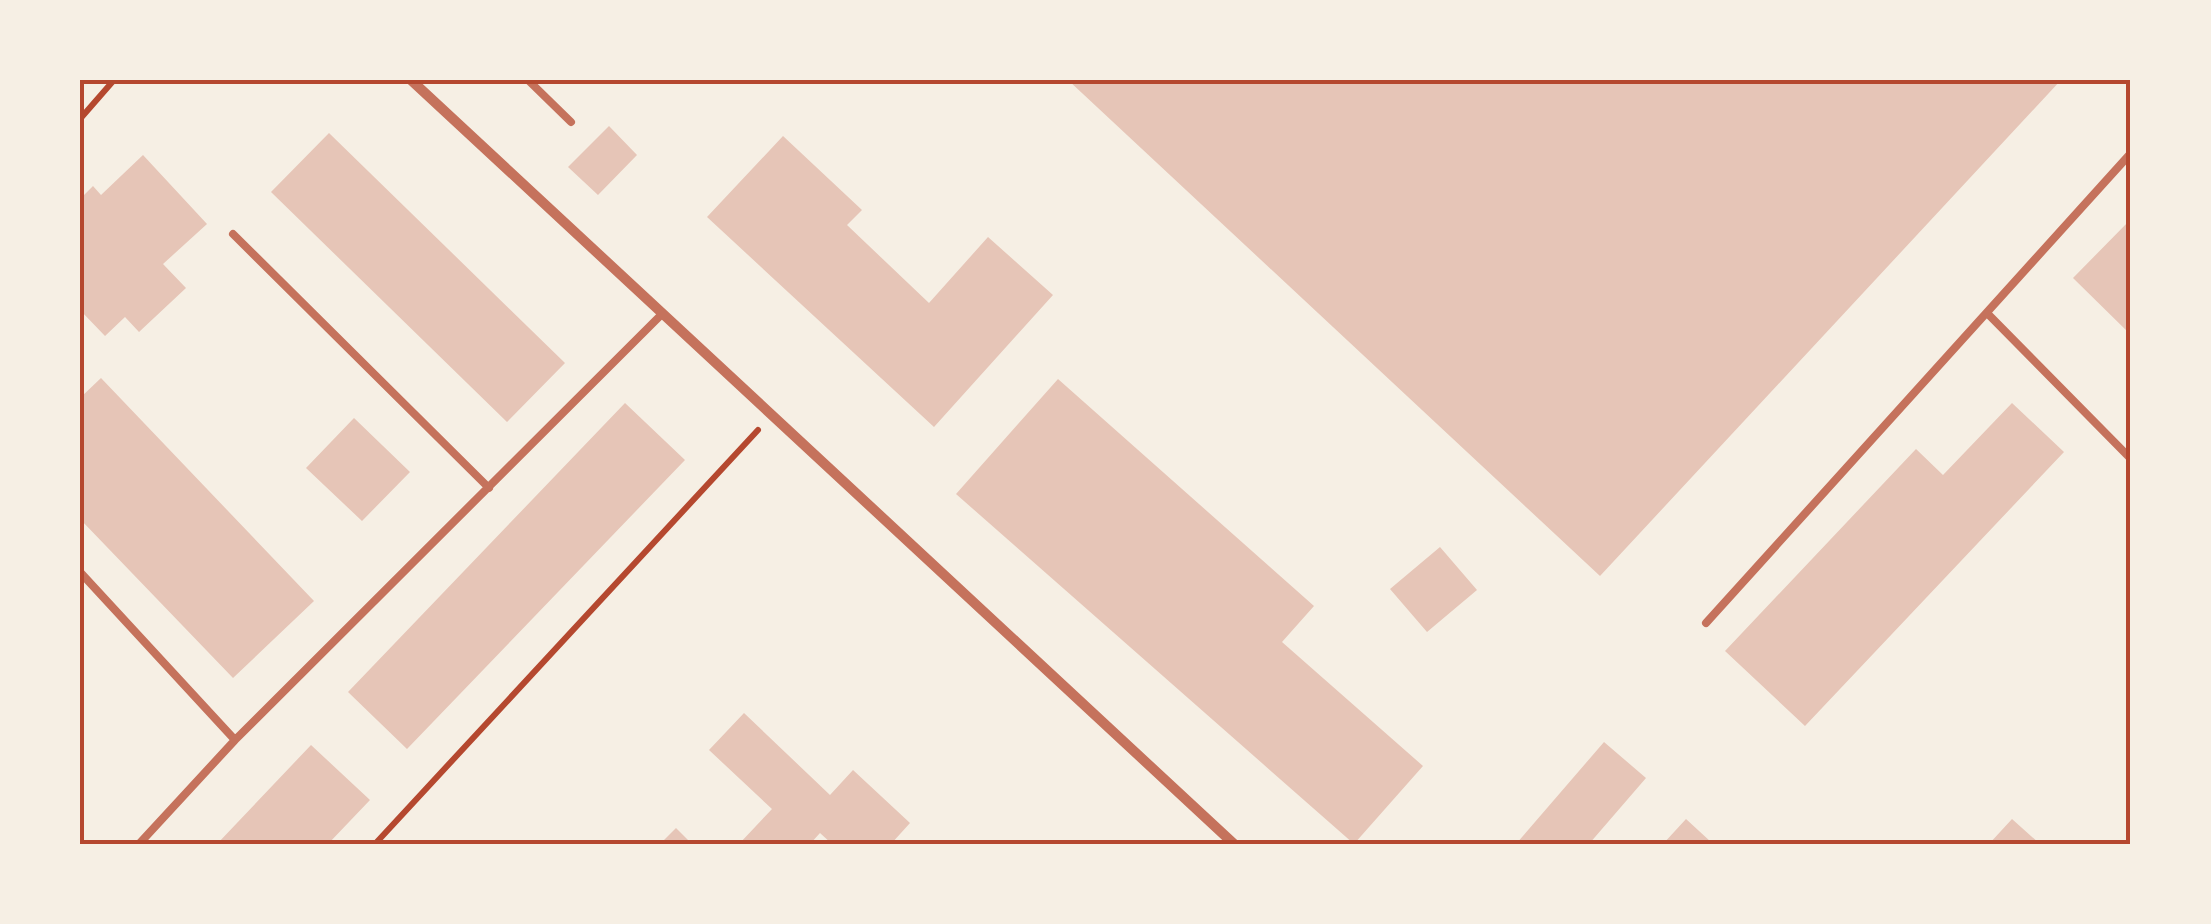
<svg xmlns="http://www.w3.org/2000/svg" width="2211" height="924" font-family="'PT Sans Narrow',sans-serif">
  <rect width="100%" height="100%" fill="#f6efe4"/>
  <path fill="#e6c5b7" d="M1068 80H2061L1600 576Z
    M609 126 637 155 598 195 568 167Z
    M329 133 565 363 507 422 271 192Z
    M783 136 862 210 847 225 929 303 988 237 1053 295 934 427 707 217Z
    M143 155 207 224 163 264 186 288 139 332 125 317 105 336 80 310V199L93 186 101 195Z
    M2131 219V335L2073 278Z
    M101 378 314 601 233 678 80 519V398Z
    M1058 379 1314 606 1282 642 1423 766 1354 844 956 494Z
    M625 403 685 460 407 749 348 692Z
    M2012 403 2064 452 1805 726 1725 651 1916 449 1943 475Z
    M354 418 410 472 362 521 306 468Z
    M1440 547 1477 590 1427 632 1390 589Z
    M744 713 830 795 853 770 910 823 891 844H832L820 833 810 844H739L772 809 709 750Z
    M1604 742 1646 778 1589 844H1516Z
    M311 745 370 800 328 844H217Z
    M1686 819 1711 842 1709 844H1663Z
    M2012 819 2040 844H1989Z
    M676 828 692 844H660Z"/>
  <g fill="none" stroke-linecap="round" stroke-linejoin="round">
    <path stroke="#b5482f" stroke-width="6" d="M80 119 114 80
      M375 844 758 430"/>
    <path stroke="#c5725c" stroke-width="8" d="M528 80 571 122
      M233 234 489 488
      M1988 314 2131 459
      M80 572 235 740 662 314
      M1706 623 2131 153
      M139 844 235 740"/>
    <path stroke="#c5725c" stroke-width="10" d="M411 80 1234 844"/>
  </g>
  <rect width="2211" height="924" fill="none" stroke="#f6efe4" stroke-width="165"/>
  <rect x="82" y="82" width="2046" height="760" fill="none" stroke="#b5482f" stroke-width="4"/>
</svg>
